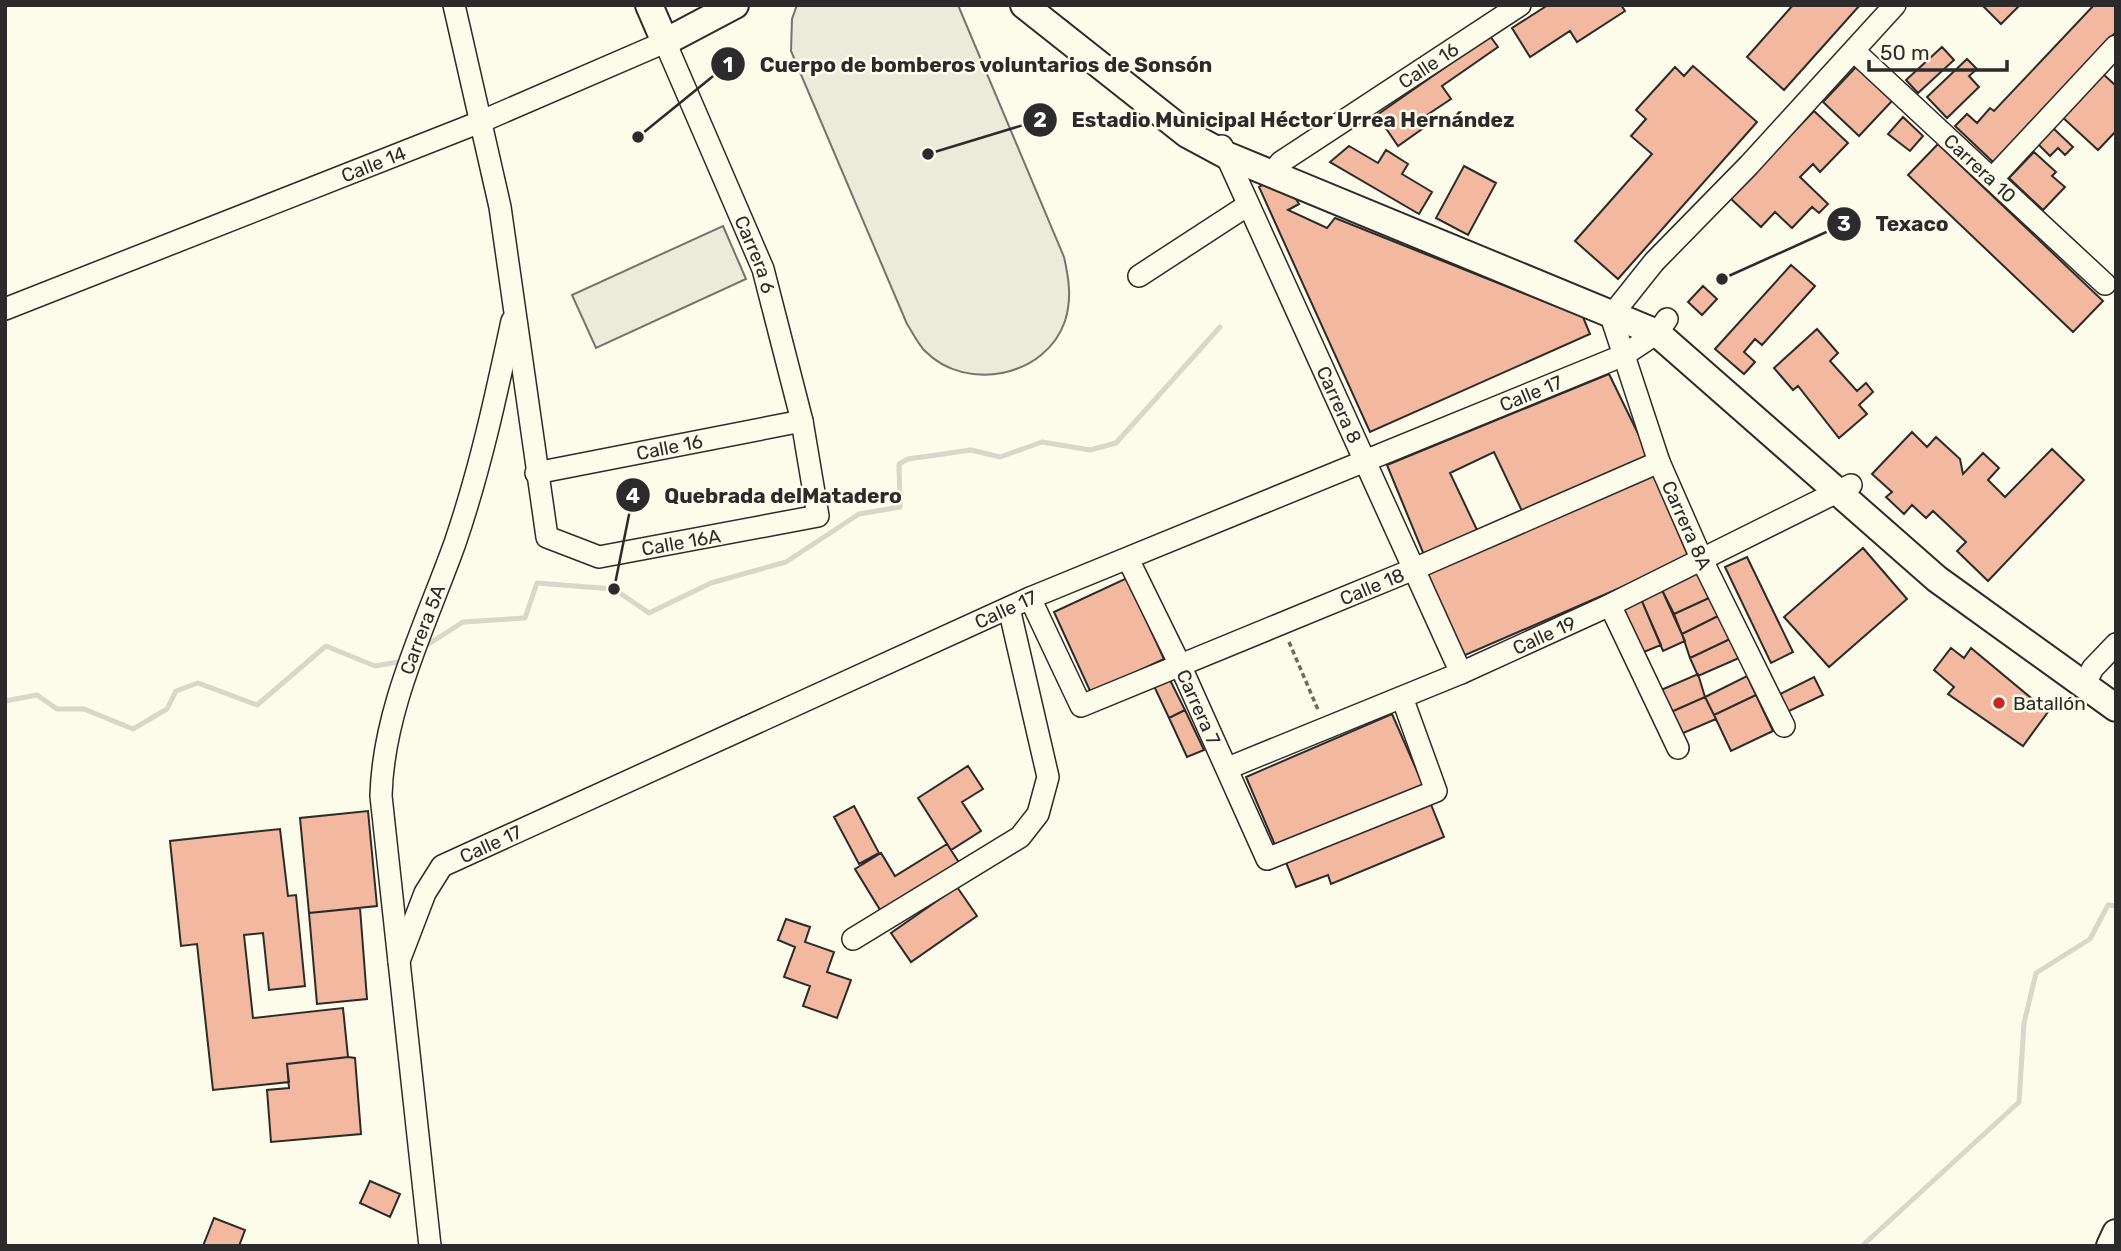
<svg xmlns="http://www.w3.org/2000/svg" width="2121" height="1251" font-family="Rubik,sans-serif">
  <rect width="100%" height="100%" fill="#fdfbea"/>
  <path fill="#ecebdb" stroke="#74746e" stroke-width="2" d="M797 5H958L1064 257C1069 279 1072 299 1065 321 1046 377 966 393 925 351 918 344 913 333 907 324L791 51 792 19Z
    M723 226 746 279 596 348 572 295Z"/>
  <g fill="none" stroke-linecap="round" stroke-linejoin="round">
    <path stroke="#d8d7c9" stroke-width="5" d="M421 649 463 622 525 618 537 583 614 589 649 613 711 583 786 562 859 514 900 507 899 464 908 459 971 450 1000 457 1042 442 1090 450 1116 443 1220 327
      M5 701 37 695 57 709H84L133 729 167 709 176 691 198 683 257 705 326 646 375 666 404 661
      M1862 1246 2019 1102 2024 1023 2036 973 2090 939 2108 905 2116 906"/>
  </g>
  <path fill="#f2b8a0" stroke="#2b2b2b" stroke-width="2" d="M1548 5H1621L1625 11 1577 42 1570 31 1530 57 1512 28Z
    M1793 5H1860L1784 90 1747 57Z
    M1982 5H2020L2001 24Z
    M2094 5H2116V32L1993 162 1955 126 1967 114 1977 123 1990 108 1994 111Z
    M1490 36 1498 47 1442 86 1451 99 1427 115 1432 122 1398 146 1377 115Z
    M1942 47 1954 60 1918 93 1906 80Z
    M1967 59 1977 69 1969 76 1979 87 1947 118 1927 97Z
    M1693 66 1757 122 1618 279 1575 241 1652 154 1631 136 1646 119 1636 110 1675 67 1684 76Z
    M1856 67 1892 101 1859 136 1823 102Z
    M2101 72 2116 86V131L2098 150 2060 115Z
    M1814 111 1848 143 1820 172 1813 164 1800 177 1828 204 1819 213 1812 207 1792 228 1775 212 1761 227 1730 198Z
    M1903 117 1923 136 1910 151 1888 134Z
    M2053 128 2073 147 2065 155 2058 148 2050 156 2038 144Z
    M1938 144 2103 301 2073 332 1908 175Z
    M1349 146 1378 163 1386 150 1408 164 1402 174 1432 192 1419 214 1330 162Z
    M2034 152 2056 172 2052 176 2065 187 2043 210 2009 178Z
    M1464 166 1496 183 1468 235 1436 218Z
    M1266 183 1296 199 1299 204 1288 210 1327 228 1335 218 1583 317 1590 334 1370 432 1259 187Z
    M1791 265 1815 286 1762 345 1755 339 1744 352 1755 362 1744 374 1715 349Z
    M1703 286 1717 299 1702 315 1688 302Z
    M1817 329 1838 353 1830 361 1857 391 1866 383 1873 392 1859 405 1867 414 1839 438 1798 386 1793 390 1774 368Z
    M1609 374 1649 456 1522 511 1494 452 1450 473 1478 532 1424 555 1387 465Z
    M1912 432 1927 447 1936 437 1960 459 1963 474 1983 453 1999 468 1988 480 2005 497 2052 449 2084 480 1988 581 1957 551 1966 542 1933 511 1926 518 1912 505 1904 514 1886 497 1892 492 1872 474Z
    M1654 475 1689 558 1463 656 1427 574Z
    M1863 548 1907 599 1829 667 1784 617Z
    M1747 557 1793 652 1771 663 1725 567Z
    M1697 573 1709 598 1674 614 1662 590Z
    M1127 578 1164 659 1091 693 1054 612Z
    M1662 590 1685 641 1663 651 1641 599Z
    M1709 598 1718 616 1682 634 1674 614Z
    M1641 599 1661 645 1639 654 1619 609Z
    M1718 616 1730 639 1690 658 1682 634Z
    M1730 639 1739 658 1698 676 1690 658Z
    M1951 648 1964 658 1971 648 2048 712 2023 746 1948 694 1954 687 1934 670Z
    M1698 674 1705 697 1671 712 1661 690Z
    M1168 676 1185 710 1169 718 1153 684Z
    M1747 676 1756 695 1714 715 1705 697Z
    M1814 677 1823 695 1787 712 1778 695Z
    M1756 695 1773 731 1731 751 1714 715Z
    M1705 697 1716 719 1681 734 1671 712Z
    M1185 710 1204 750 1187 757 1169 718Z
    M1392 714 1424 787 1278 852 1246 777Z
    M968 766 983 789 962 802 981 831 951 850 918 798Z
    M1430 802 1444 837 1331 884 1328 875 1296 887 1285 860Z
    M854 806 879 853 859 864 834 817Z
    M368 811 377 906 309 913 300 818Z
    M280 829 288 896 296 895 305 986 269 990 263 933 244 935 253 1018 343 1008 348 1057 287 1064 289 1082 213 1090 197 944 181 946 170 841Z
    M947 844 960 864 882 913 855 869 881 853 895 876Z
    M957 887 977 916 911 962 891 933Z
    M360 908 367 999 317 1004 309 913Z
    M786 919 810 927 805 942 834 952 827 972 851 980 837 1018 803 1006 810 986 784 977 795 947 778 940Z
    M348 1057 355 1058 361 1134 271 1142 267 1090 289 1088 287 1064Z
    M370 1181 400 1194 390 1217 360 1203Z
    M214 1218 245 1230 239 1246H203Z"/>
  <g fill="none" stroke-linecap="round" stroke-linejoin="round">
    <g stroke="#2b2b2b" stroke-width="24">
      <g id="minor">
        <path id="s1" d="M1854 51 2105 284"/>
        <path id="s2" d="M1222 146 1461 673"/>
        <path id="s3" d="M1271 174 1281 162 1520 5"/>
        <path d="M1992 179 2116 46"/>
        <path d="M1139 276 1248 205"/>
        <path id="s4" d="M5 309 480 122 665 42 763 269 802 421 818 516 599 557 547 537 500 207 454 5"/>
        <path id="s5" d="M536 473 802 421"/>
        <path id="s6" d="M1128 559 1180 665 1267 859 1436 791 1403 700"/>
        <path id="s7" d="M1030 598 1081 706 1414 569 1659 462"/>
        <path d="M1610 605 1678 748"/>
        <path d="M2085 683 2093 668 2116 644"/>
        <path d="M1784 726 1702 560 1659 462 1611 316 1654 262 1749 165 1895 5"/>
        <path id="s8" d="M1228 768 1461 673 1610 605 1851 485"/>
        <path d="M853 939 1020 837 1038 814 1048 777 1009 608"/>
        <path id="s9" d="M399 961 425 893 442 866 1030 598 1624 355 1657 333 1667 319"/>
        <path id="s10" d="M430 1246 381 796C383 709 426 624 455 543 480 470 496 396 512 321"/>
      </g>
    </g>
    <g stroke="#2b2b2b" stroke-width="30">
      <path id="major" d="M649 5 665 42 735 5
        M1024 5 1187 134 1226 155 1657 333 1937 579 2116 708
        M2110 1246 2116 1233"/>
    </g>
    <path stroke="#6a6964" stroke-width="3.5" stroke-dasharray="5 3.5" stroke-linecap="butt" d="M1289 642 1319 712"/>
    <use href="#minor" stroke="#fdfbea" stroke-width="21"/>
    <use href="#major" stroke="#fdfbea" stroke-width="26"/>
  </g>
  <circle fill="#c62828" stroke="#fdfbea" stroke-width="2.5" cx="1999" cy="703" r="7"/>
  <g text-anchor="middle" stroke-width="5" stroke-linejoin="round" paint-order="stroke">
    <g font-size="19" fill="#2b2b2b" stroke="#fdfbea">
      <text dy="7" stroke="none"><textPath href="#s3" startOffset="192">Calle 16</textPath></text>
      <text dy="7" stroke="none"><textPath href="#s4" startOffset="396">Calle 14</textPath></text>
      <text dy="7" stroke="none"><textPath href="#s1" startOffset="172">Carrera 10</textPath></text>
      <text dy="7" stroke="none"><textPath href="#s4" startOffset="943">Carrera 6</textPath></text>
      <text dy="7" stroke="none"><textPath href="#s9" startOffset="1292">Calle 17</textPath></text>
      <text dy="7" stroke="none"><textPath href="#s2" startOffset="284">Carrera 8</textPath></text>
      <text dy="7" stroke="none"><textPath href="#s5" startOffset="136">Calle 16</textPath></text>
      <text transform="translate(1687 525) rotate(66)" y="7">Carrera 8A</text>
      <text transform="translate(681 542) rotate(-10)" y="7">Calle 16A</text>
      <text dy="7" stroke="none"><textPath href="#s7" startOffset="434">Calle 18</textPath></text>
      <text dy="7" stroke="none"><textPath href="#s9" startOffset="724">Calle 17</textPath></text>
      <text dy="7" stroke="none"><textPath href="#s10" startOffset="625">Carrera 5A</textPath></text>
      <text dy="7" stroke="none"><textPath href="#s8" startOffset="343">Calle 19</textPath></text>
      <text dy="7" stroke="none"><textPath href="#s6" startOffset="164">Carrera 7</textPath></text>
      <text dy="7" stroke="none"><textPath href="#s9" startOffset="158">Calle 17</textPath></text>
    </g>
    <g font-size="19" fill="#2b2b2b" stroke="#fdfbea" text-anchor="start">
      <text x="2013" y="710">Batallón</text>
    </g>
  </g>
  <path fill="none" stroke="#2b2b2b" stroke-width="2.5" d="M638 137L728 64M928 154L1040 120M1722 279L1844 224M614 589L633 495"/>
  <g fill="#2b2b2b" stroke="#fdfbea" stroke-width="2.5">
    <circle cx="638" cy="137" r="7"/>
    <circle cx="928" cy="154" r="7"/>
    <circle cx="1722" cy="279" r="7"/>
    <circle cx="614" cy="589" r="7"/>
    <circle cx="728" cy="64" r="18"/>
    <circle cx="1040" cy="120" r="18"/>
    <circle cx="1844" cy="224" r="18"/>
    <circle cx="633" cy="495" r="18"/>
  </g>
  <g font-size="21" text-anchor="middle" font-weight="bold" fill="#fff">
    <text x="728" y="72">1</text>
    <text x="1040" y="127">2</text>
    <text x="1844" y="231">3</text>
    <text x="633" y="503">4</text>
  </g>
  <g font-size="21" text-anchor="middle" font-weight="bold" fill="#2b2b2b" stroke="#fdfbea" stroke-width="5" stroke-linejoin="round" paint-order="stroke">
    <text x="986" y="72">Cuerpo de bomberos voluntarios de Sonsón</text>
    <text x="1293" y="127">Estadio Municipal Héctor Urrea Hernández</text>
    <text x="1912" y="231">Texaco</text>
    <text x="783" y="503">Quebrada delMatadero</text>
  </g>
  <rect width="2121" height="1251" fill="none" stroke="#2b2b2b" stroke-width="14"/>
  <path d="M1869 60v10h138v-10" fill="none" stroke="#2b2b2b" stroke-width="3.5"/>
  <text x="1880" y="60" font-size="21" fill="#2b2b2b" stroke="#fdfbea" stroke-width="5" paint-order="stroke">50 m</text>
</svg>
